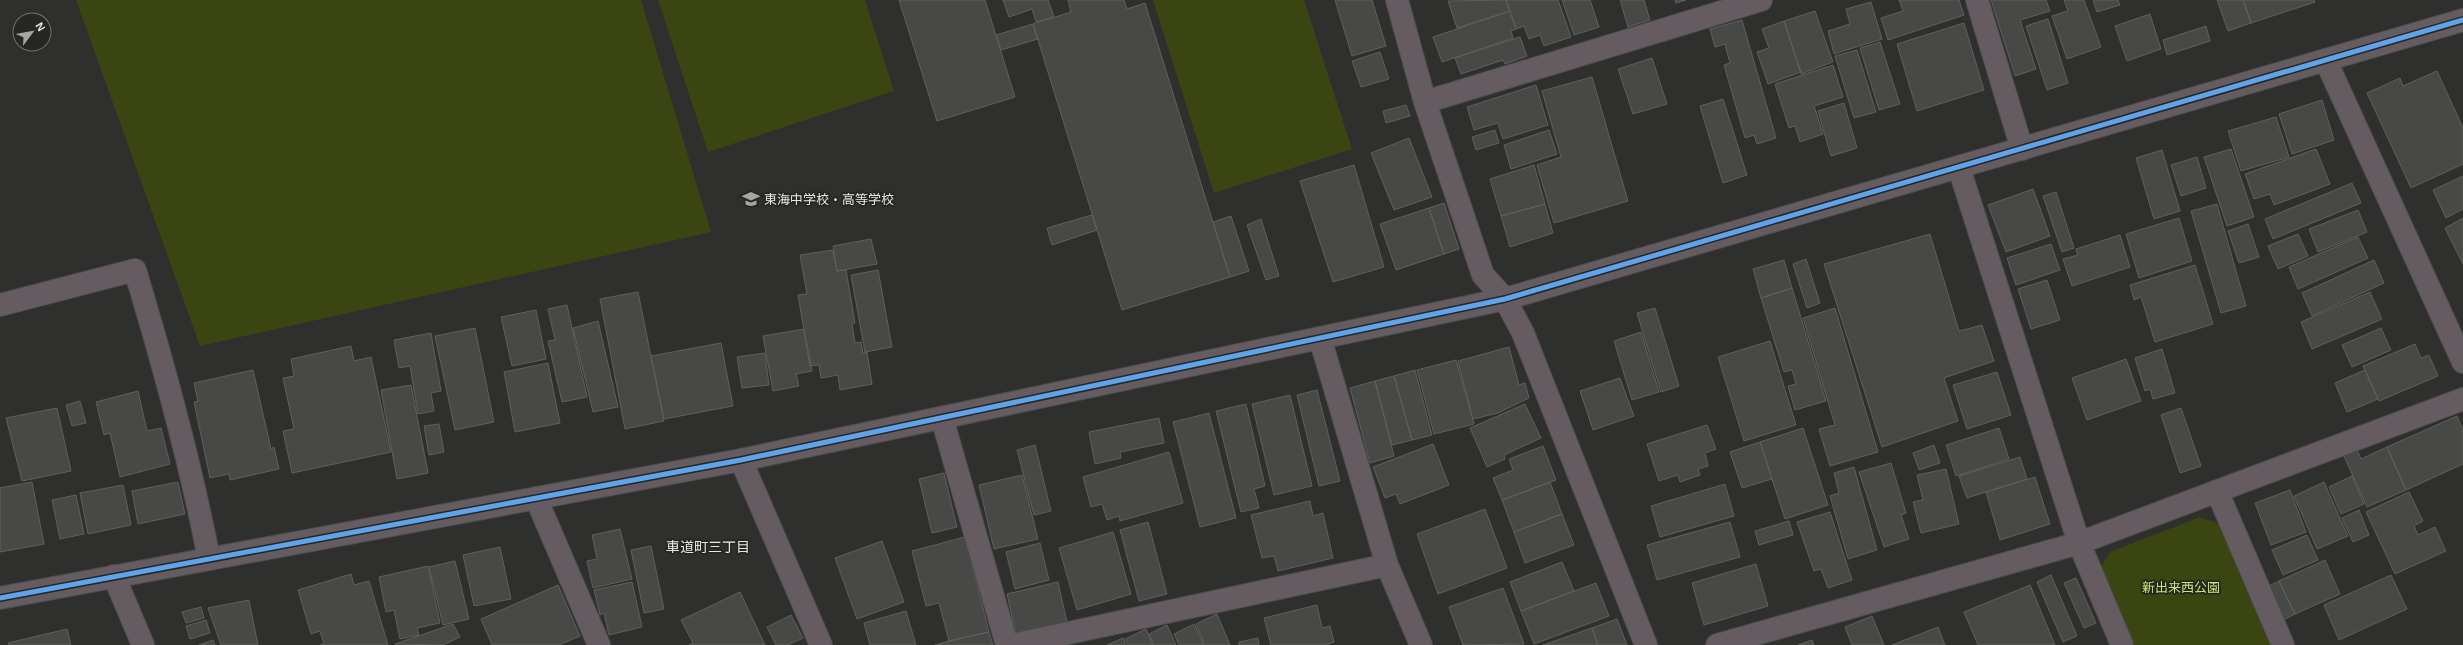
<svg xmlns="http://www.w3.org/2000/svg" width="2463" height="645" font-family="Arial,'Noto Sans JP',sans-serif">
  <rect width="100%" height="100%" fill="#2f302d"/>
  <path fill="#3a4511" d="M76 0H641L711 232 200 346Z
    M658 0H865L894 91 708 152Z
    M1153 0H1304L1352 149 1214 193Z
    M2200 517 2219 524 2271 645H2132L2100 568 2110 552Z"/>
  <path fill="#484946" stroke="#5f605d" d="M899 0H985L1015 97 937 121Z
    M1003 0H1048L1054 17 1036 22 1032 9 1009 17Z
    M1068 0H1124L1127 9 1145 3 1230 277 1122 310 1033 24 1071 12Z
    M1335 0H1372L1386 46 1352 56Z
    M1506 0 1510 11 1457 28 1448 1Z
    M1506 0H1558L1571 37 1544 46 1540 35 1529 39 1524 26 1516 29Z
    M1562 0H1590L1599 27 1574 35Z
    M1620 0H1644L1650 20 1628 27Z
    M1675 0H1686L1676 3Z
    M1899 0H1959L1964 15 1888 40 1881 18 1903 11Z
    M1991 0H2046L2050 11 2020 20 2036 69 2015 76Z
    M2064 0H2084L2101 47 2067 59 2052 16 2068 11Z
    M2093 0H2118L2120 5 2097 12Z
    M2217 0H2243L2251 23 2228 31Z
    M2243 0H2314L2315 2 2251 23Z
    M1871 2 1882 39 1834 54 1828 31 1850 24 1846 9Z
    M1510 11 1516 29 1511 31 1513 38 1442 62 1433 37Z
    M1815 11 1833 62 1801 74 1784 21Z
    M2150 14 2161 49 2127 61 2115 26Z
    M2048 19 2068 83 2047 90 2026 26Z
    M1742 20 1776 138 1757 144 1754 135 1745 138 1724 65 1730 63 1725 44 1715 47 1710 29Z
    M1784 21 1801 72 1768 84 1757 52 1769 48 1762 29Z
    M1964 23 1984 90 1917 111 1897 44Z
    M1033 24 1038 39 1001 50 996 35Z
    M2206 26 2210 41 2167 55 2163 40Z
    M1520 37 1527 56 1505 64 1503 60 1461 74 1455 58Z
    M1880 42 1900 104 1879 110 1860 48Z
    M1857 50 1876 112 1854 118 1835 56Z
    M1380 52 1389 79 1361 87 1352 61Z
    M1652 58 1667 104 1633 114 1618 69Z
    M1833 65 1843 97 1814 106 1823 134 1800 142 1795 126 1789 128 1775 84Z
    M2437 71 2463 128V164L2411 188 2367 93 2400 78 2403 86Z
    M1592 77 1628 201 1554 223 1537 165 1561 157 1542 91Z
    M1536 85 1548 125 1503 139 1498 123 1474 130 1467 107Z
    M1723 99 1747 175 1723 183 1700 106Z
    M2322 100 2334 140 2292 154 2279 114Z
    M1844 103 1857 148 1831 156 1818 111Z
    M1406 105 1410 116 1386 123 1383 111Z
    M2276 117 2289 157 2241 171 2228 131Z
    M1495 130 1499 143 1476 150 1472 137Z
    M1549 130 1557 154 1511 169 1504 145Z
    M1409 138 1432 197 1394 210 1371 153Z
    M2231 149 2254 217 2227 226 2204 157Z
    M2316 149 2330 184 2274 205 2270 194 2254 199 2245 174Z
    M2162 150 2180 211 2154 219 2136 158Z
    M2197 157 2206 188 2181 196 2171 165Z
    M1354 165 1384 267 1333 282 1300 181Z
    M1534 165 1545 204 1501 216 1490 179Z
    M2463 176V209L2446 218 2433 190Z
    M2352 183 2361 203 2273 239 2265 219Z
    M2033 189 2050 236 2006 252 1988 205Z
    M2056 192 2074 248 2062 252 2043 196Z
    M1444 203 1459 249 1444 254 1429 208Z
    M1545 204 1553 233 1510 247 1501 216Z
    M2217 204 2246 306 2221 313 2191 211Z
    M1429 208 1444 254 1396 270 1380 224Z
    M2358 210 2367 232 2318 252 2309 229Z
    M1092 215 1097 230 1052 245 1047 228Z
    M1231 216 1249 271 1230 277 1213 222Z
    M2179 218 2192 261 2139 278 2126 234Z
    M2463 218V264L2445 228Z
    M1261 219 1279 276 1266 280 1247 225Z
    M2248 224 2259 257 2239 263 2228 231Z
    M1930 234 1959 331 1982 325 1994 361 1944 378 1958 421 1882 447 1824 264Z
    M2298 234 2308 256 2278 269 2268 246Z
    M2120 235 2130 267 2072 286 2063 259 2078 255 2076 249Z
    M2358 237 2368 258 2298 289 2289 267Z
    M871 239 877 264 837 271 833 246Z
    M2051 244 2060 270 2016 285 2007 258Z
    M833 250 837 271 846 270 855 323H852L855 343 861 342 863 353 867 352 872 384 840 390 838 375 821 378 819 365 810 366 798 295 807 294 800 255Z
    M1806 259 1820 303 1807 308 1793 264Z
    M1784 260 1792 288 1761 298 1753 269Z
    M2374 260 2384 283 2312 316 2302 293Z
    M2195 265 2213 324 2155 342 2141 297 2134 300 2130 285Z
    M878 270 892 347 865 352 851 275Z
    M2047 280 2060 320 2031 329 2018 289Z
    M1792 288 1826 401 1795 410 1788 386 1796 384 1792 370 1784 372 1761 298Z
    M638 292 664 421 625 429 600 299Z
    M2370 292 2382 319 2312 349 2301 322Z
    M567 305 587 397 562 402 548 341 555 340 548 309Z
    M1655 308 1679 386 1661 392 1637 313Z
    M1835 308 1878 452 1830 466 1819 429 1835 425 1803 318Z
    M536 310 546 359 512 366 501 317Z
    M598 321 618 407 593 412 573 328Z
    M475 328 494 422 455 430 435 336Z
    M2381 328 2391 350 2352 367 2342 345Z
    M804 329 812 371 796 374 799 386 773 391 763 336Z
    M1641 332 1659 392 1632 400 1614 341Z
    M431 333 441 391 431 393 434 411 418 414 410 366 399 368 394 340Z
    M1770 341 1796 425 1744 441 1718 357Z
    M721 343 733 406 664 419 651 356Z
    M2415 344 2421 358 2429 355 2438 376 2379 401 2363 366Z
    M351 346 354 361 371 357 391 452 292 473 283 431 294 429 283 378 294 376 291 359Z
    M1509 347 1519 385 1525 383 1529 398 1498 413 1473 419 1458 361Z
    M2162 349 2175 393 2153 399 2150 389 2145 391 2135 358Z
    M765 353 769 385 742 388 737 357Z
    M2126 359 2141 401 2087 420 2072 378Z
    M1456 360 1474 424 1434 434 1417 370Z
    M548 363 560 423 515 432 504 372Z
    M253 370 271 449 274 447 279 469 230 480 229 474 210 478 194 402 198 401 194 383Z
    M1415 370 1432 435 1412 440 1394 376Z
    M2365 370 2378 399 2347 412 2335 383Z
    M1997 372 2011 415 1967 429 1953 385Z
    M1394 376 1412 440 1392 445 1375 381Z
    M1620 378 1634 416 1593 430 1580 391Z
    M1375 381 1394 456 1370 463 1350 388Z
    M411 385 428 473 397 479 381 390Z
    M1317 390 1340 481 1319 486 1297 395Z
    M138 391 147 431 161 428 170 464 120 477 110 433 104 435 96 402Z
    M1290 395 1312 486 1274 495 1252 404Z
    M80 401 86 423 72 426 66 405Z
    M1246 404 1265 486 1254 489 1259 508 1241 512 1216 411Z
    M1525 404 1541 438 1504 455 1505 459 1487 467 1470 428Z
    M57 408 71 471 22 481 6 418Z
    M2181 408 2201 466 2180 473 2161 415Z
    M1209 413 1236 518 1200 527 1173 422Z
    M2457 416 2463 430V464L2406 490 2387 447Z
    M1159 418 1164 443 1120 452 1121 458 1095 464 1089 432Z
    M439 424 444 452 429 455 424 426Z
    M1707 425 1716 449 1705 453 1708 466 1698 469 1700 475 1680 482 1678 475 1659 481 1647 444Z
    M1803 428 1828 505 1785 519 1760 442Z
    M1999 428 2009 459 1956 476 1946 445Z
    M1760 442 1772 479 1742 488 1730 452Z
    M1433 444 1449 485 1400 504 1396 494 1385 498 1373 467Z
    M1035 445 1051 511 1034 515 1017 450Z
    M1934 445 1940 463 1919 470 1913 453Z
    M1543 446 1556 480 1502 500 1493 478 1513 470 1509 459Z
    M2387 447 2406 490 2367 507 2343 454 2356 448 2361 459Z
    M1169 452 1183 503 1120 521 1119 516 1107 520 1102 504 1091 507 1083 477Z
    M2020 457 2027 479 1967 498 1959 476Z
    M1891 463 1906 513 1901 515 1909 539 1884 547 1859 472Z
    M1854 467 1877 550 1848 559 1830 496 1839 493 1834 473Z
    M1946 469 1959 524 1921 533 1913 502 1923 500 1917 475Z
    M944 473 957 527 932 533 919 479Z
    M1022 475 1038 539 994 549 979 485Z
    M2352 476 2364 504 2341 514 2329 487Z
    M2035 477 2050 524 2000 540 1986 492Z
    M32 482 44 544 0 552V488Z
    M178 482 185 514 138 524 132 491Z
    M1550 482 1562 514 1514 532 1502 500Z
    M2324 482 2348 536 2317 549 2294 496Z
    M1725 484 1734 516 1660 537 1651 506Z
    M123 485 131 525 88 534 80 493Z
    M2290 490 2306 532 2271 545 2255 503Z
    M2409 492 2423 521 2414 526 2418 535 2435 527 2446 551 2395 574 2366 512Z
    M76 495 84 534 60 539 52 500Z
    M1310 501 1313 516 1323 513 1333 558 1278 571 1274 556 1262 558 1251 515Z
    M1485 509 1507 568 1438 594 1417 534Z
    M2359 510 2369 535 2353 542 2342 518Z
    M1830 512 1852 580 1828 588 1821 569 1814 571 1797 522Z
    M1562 514 1574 545 1525 563 1514 532Z
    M1789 521 1793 535 1759 545 1755 531Z
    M1148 522 1167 594 1139 601 1120 530Z
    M1730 522 1740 557 1657 580 1647 545Z
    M620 529 632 579 593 588 587 561 597 559 592 535Z
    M1113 532 1131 594 1077 610 1059 548Z
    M2307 535 2318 560 2283 575 2272 550Z
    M965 537 989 632 949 641 939 603 926 606 912 551Z
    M882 541 904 602 857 619 835 558Z
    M1040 543 1049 580 1015 589 1006 552Z
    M651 546 664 609 644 613 631 550Z
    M500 547 511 599 474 606 463 555Z
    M2325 560 2340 594 2295 614 2279 581Z
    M455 561 469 619 443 625 429 567Z
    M1562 562 1574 591 1521 611 1510 582Z
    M1756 564 1768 606 1704 625 1692 583Z
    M428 566 440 623 417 628 419 635 400 639 394 610 386 612 379 577Z
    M351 574 354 585 369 581 388 645H320L324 644 320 631 311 634 298 590Z
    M2051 575 2077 636 2063 642 2037 582Z
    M2391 575 2407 609 2339 640 2324 605Z
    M2076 578 2096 623 2084 628 2064 583Z
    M2279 581 2295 614 2283 620 2267 587Z
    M632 582 642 627 609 635 604 613 600 615 594 590Z
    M1058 582 1067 622 1016 634 1007 594Z
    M1596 583 1609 616 1534 644 1521 611Z
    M558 585 580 636 559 645H492L481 619Z
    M2030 585 2055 645H1978L1964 612Z
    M1503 588 1524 644 1463 645 1449 607Z
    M740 592 765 645H689L693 643 681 620Z
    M249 600 258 645H221L208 608Z
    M1317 605 1322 628 1330 626 1334 642 1325 645H1271L1264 618Z
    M201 607 204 618 186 623 182 612Z
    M906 611 916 645H870L864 623Z
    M1217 614 1230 645H1205L1196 624Z
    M791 615 803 638 788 645H776L767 627Z
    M1872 616 1884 645H1852L1845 627Z
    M1617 619 1627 645H1598L1592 628Z
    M206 620 210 633 190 639 186 626Z
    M453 624 460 637 443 645 395 644Z
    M1194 624 1204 645H1179L1174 634Z
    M1167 625 1176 645H1154L1149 634Z
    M1938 627 1945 645H1892Z
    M1592 628 1598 645H1543Z
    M67 629 71 645H9L8 643Z
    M1146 629 1153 645H1128L1125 639Z
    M989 632 993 645H935L949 641Z
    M1123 638 1126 645H1107Z
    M1258 638 1259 645H1239V642Z
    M213 640 215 645H199Z
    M1812 640 1814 645H1798Z"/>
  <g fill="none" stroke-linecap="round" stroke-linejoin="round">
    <g stroke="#4c4c4b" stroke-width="24">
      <path id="minor" d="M1397 0 1425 102 1483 275 1505 299 1523 333 1646 645
        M1977 0 2022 149
        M2326 61 2463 362
        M1425 102 1761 0
        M1959 168 2079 543 2122 645
        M0 305 135 270C164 366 190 460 209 559
        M1320 338 1387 565 1421 645
        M942 418 1007 645
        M741 460 821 645
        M2217 491 2283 645
        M536 498 599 645
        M114 576 143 645
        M1012 645 1387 565
        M1717 645 2079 543 2463 399"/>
    </g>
    <g stroke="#4c4c4b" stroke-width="24">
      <path id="tertiary" d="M0 598 741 460 1505 299 2463 20"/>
    </g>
    <use href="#minor" stroke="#655c62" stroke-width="22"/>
    <use href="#tertiary" stroke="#655c62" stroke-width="22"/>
    <g stroke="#252722" stroke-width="8">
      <path id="cycleway" d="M0 598 741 460 1505 299 2463 20"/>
    </g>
    <use href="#cycleway" stroke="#60a3ed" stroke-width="5"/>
  </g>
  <defs>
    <g id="school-bare" transform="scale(1.38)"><path d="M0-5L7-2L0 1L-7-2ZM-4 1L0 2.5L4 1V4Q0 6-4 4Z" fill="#a5a6a3" stroke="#252722" stroke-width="2.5" paint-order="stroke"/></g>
  </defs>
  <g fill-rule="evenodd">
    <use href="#school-bare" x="751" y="199"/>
  </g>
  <g text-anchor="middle" stroke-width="3.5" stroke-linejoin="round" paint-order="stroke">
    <g font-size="13" fill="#e5e6e3" stroke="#252722" text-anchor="start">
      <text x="764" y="204">東海中学校・高等学校</text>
    </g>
    <g font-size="13" fill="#c9e475" stroke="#252722">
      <text x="2181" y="592">新出来西公園</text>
    </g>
    <g font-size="14" fill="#e5e6e3" stroke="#252722">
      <text x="708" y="552">車道町三丁目</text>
    </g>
  </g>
  <g transform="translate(32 32) rotate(58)"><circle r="19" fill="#252722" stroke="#72736f"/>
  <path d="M0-3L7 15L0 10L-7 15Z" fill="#a5a6a3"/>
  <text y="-6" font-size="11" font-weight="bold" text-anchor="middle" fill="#e5e6e3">N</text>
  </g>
</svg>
